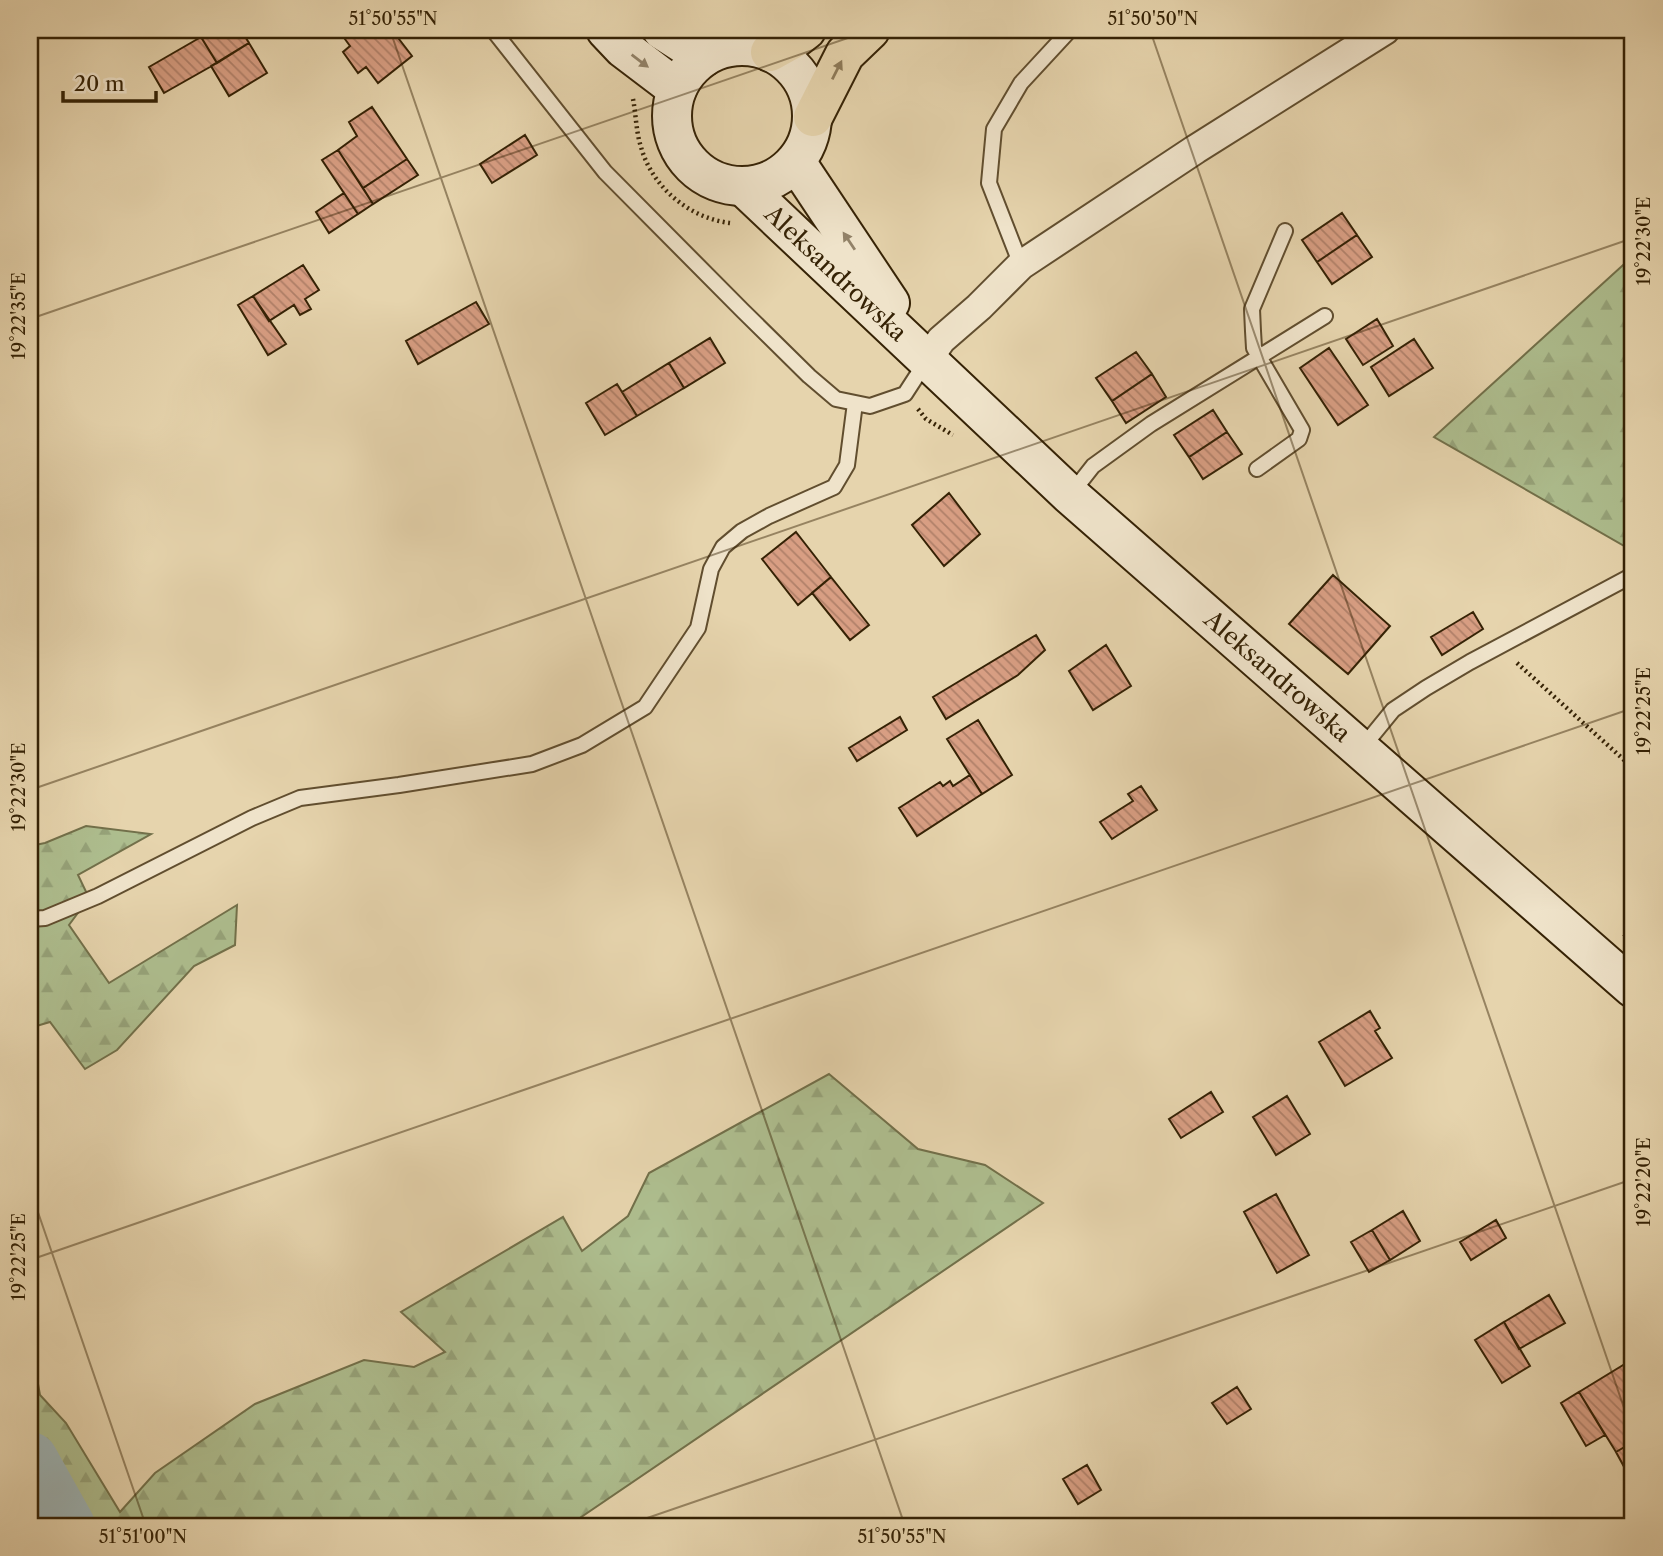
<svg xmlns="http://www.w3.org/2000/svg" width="1663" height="1556" font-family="'Libre Caslon Text',serif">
  <defs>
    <pattern id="forest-firs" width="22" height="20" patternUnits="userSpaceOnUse" patternTransform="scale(1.75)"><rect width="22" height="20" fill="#aebe8f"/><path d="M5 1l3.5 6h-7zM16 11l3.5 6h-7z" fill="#96a37a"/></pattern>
    <pattern id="building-back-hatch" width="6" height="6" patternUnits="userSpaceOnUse" patternTransform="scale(1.75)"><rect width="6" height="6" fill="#d89e83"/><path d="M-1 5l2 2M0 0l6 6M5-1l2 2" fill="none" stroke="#b08069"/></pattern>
  </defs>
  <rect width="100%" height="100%" fill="#e6d4ad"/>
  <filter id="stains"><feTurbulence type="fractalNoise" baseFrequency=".00286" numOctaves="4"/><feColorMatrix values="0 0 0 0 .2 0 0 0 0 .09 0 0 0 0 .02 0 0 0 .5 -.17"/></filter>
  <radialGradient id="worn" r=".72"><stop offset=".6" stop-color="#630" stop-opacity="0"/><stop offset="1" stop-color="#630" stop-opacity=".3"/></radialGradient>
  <path fill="url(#forest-firs)" stroke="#72704a" stroke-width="2" d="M1633 256V551L1434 437Z
    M86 826 151 834 78 875 89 898 69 925 109 983 237 905 235 945 194 966 117 1050 85 1069 50 1022 30 1028V846L45 843Z
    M829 1074 918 1149 985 1165 1043 1203 568 1526H85L30 1431V1340L40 1395 66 1423 120 1512 155 1473 255 1404 364 1360 414 1367 445 1352 401 1312 563 1217 582 1251 628 1216 649 1173Z"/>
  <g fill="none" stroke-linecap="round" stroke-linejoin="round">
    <path stroke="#9db5b7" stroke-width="56" d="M30 1460 67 1526"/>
  </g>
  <path fill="url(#building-back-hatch)" stroke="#352205" stroke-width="2" d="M213 30H241L249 43 217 63 201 37Z
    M348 30H392L412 56 378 83 366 67 358 73 343 52 350 46 342 35Z
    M201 37 217 63 164 93 149 67Z
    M249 43 267 73 229 96 211 66Z
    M372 107 407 159 363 188 338 150 357 136 349 122Z
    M525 135 537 155 492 183 480 164Z
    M338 150 373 204 358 214 322 160Z
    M407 159 418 175 373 204 363 188Z
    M344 193 358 214 329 233 316 212Z
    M1342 213 1357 235 1317 262 1302 240Z
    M1357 235 1372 257 1332 284 1317 262Z
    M303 265 319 290 305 299 311 309 300 315 294 305 269 321 253 296Z
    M253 296 286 344 268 355 238 305Z
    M476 302 489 324 418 364 406 341Z
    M1377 319 1393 346 1363 365 1346 339Z
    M710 338 725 363 684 388 669 363Z
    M1414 339 1433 368 1389 396 1371 367Z
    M1329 348 1368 405 1338 425 1300 368Z
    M1136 352 1152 374 1112 401 1096 378Z
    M669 363 684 388 637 416 622 392Z
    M1152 374 1166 397 1126 423 1112 401Z
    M617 384 637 416 605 435 586 403Z
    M1213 410 1227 432 1189 457 1174 435Z
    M1227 432 1242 454 1203 479 1189 457Z
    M949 493 980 534 944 566 912 525Z
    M796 532 831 577 798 605 762 559Z
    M1333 575 1390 626 1348 674 1289 624Z
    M831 577 869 625 850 640 812 593Z
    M1473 612 1483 629 1442 655 1431 637Z
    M1036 635 1045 650 1018 675 946 719 933 697Z
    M1106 645 1131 686 1093 710 1069 671Z
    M900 717 907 730 857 761 849 748Z
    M978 720 1012 775 982 794 947 739Z
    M970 775 982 794 917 836 899 808 940 782 943 786 950 781 953 786Z
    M1141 786 1157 810 1112 839 1100 822 1133 801 1128 794Z
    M1370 1011 1380 1028 1375 1031 1392 1058 1345 1086 1319 1042Z
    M1211 1092 1223 1112 1181 1138 1169 1119Z
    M1287 1096 1310 1134 1276 1155 1253 1117Z
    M1276 1194 1309 1255 1277 1273 1244 1212Z
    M1403 1211 1420 1241 1390 1260 1372 1230Z
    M1496 1220 1506 1238 1471 1260 1460 1242Z
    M1372 1230 1390 1260 1369 1272 1351 1242Z
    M1549 1295 1565 1323 1519 1349 1504 1322Z
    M1504 1322 1530 1366 1502 1383 1475 1340Z
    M1633 1359V1442L1616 1452 1579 1392Z
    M1237 1387 1251 1409 1227 1424 1212 1403Z
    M1579 1392 1605 1435 1586 1446 1561 1403Z
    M1633 1442V1471L1628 1474 1616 1452Z
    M1087 1465 1101 1490 1078 1504 1063 1479Z"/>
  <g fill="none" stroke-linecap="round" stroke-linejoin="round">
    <g stroke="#614e2f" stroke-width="18">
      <path id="service" d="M493 30 605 172 743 311 809 376 836 399 870 406 905 394 927 360
        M1021 265 989 183 994 129 1021 83 1070 30
        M1257 469 1299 439 1302 430 1254 348 1253 331 1252 309 1285 231
        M1071 494 1093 466 1151 424 1325 316
        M1362 748 1393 710 1426 688 1470 662 1633 575
        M30 919 45 918 98 896 252 818 300 798 399 785 532 764 582 745 645 707 698 628 711 569 723 547 742 531 769 516 834 487 847 465 855 403"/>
    </g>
    <g stroke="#614e2f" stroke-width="32">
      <path id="minor" d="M928 359 941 340 979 307 1021 265 1196 149 1385 30"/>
    </g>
    <g stroke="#352205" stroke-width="42">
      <g id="secondary">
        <path d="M606 30 623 48 677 89"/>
        <path d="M662 30 704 57"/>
        <circle cx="742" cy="116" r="70"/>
        <path d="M796 162 890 303"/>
        <path id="s1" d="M744 187 1070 495 1633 988"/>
      </g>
    </g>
    <g stroke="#352205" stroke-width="42">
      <path id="motorway" d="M770 52 797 37 806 30
        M813 117 845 54 870 30"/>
    </g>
    <path stroke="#352205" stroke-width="4.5" stroke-dasharray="2 3.5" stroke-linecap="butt" d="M633 99C636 114 636 132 641 147 652 187 689 218 730 223
      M918 409 926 419 953 435
      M1517 663 1633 768
      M1624 937 1633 928"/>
    <use href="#service" stroke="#efe3ca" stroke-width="14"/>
    <use href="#minor" stroke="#efe3ca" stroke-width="28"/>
    <use href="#secondary" stroke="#efe3ca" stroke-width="38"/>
    <use href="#motorway" stroke="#e6d4ad" stroke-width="38"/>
  </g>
  <defs><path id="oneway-solid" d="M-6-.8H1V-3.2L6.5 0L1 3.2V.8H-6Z" transform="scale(1.75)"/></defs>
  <g fill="#928268">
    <use href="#oneway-solid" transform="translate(640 61) rotate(37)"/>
    <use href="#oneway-solid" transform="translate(849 241) rotate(-124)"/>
  </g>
  <use fill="#8e7b59" href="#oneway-solid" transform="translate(837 70) rotate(-63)"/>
  <path fill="none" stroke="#352205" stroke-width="2" stroke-opacity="0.45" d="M390 30 905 1526M1150 30 1633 1434M30 319 871 30M30 790 1633 238M30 1189 146 1526M30 1260 1633 708M624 1526 1633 1179"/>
  <g text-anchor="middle" stroke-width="6" stroke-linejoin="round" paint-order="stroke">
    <g font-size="24" fill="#352205" stroke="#efe3ca">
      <text dy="8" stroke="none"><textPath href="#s1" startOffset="126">Aleksandrowska</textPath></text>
      <text dy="8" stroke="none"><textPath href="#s1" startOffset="724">Aleksandrowska</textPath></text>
    </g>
  </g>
  <rect width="1663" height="1556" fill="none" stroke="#e6d4ad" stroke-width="77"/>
  <path d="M63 91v10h93v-10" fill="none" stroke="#352205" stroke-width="3.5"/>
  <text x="74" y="91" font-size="21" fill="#352205" stroke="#efe3ca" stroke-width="5" paint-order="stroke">20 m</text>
  <rect x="38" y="38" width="1586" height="1480" fill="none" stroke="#352205" stroke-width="2.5"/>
  <g font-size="18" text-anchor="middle" fill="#352205">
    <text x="393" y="25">51°50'55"N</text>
    <text x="1153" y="25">51°50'50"N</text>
    <text transform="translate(1644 241) rotate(-90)" y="6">19°22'30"E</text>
    <text transform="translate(19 316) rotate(-90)" y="6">19°22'35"E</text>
    <text transform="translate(1644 711) rotate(-90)" y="6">19°22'25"E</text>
    <text transform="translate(19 787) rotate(-90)" y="6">19°22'30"E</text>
    <text transform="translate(1644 1182) rotate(-90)" y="6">19°22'20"E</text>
    <text transform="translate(19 1257) rotate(-90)" y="6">19°22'25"E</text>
    <text x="143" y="1543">51°51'00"N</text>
    <text x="902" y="1543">51°50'55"N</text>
  </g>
  <rect width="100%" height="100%" filter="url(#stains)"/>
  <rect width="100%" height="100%" fill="url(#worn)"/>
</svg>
